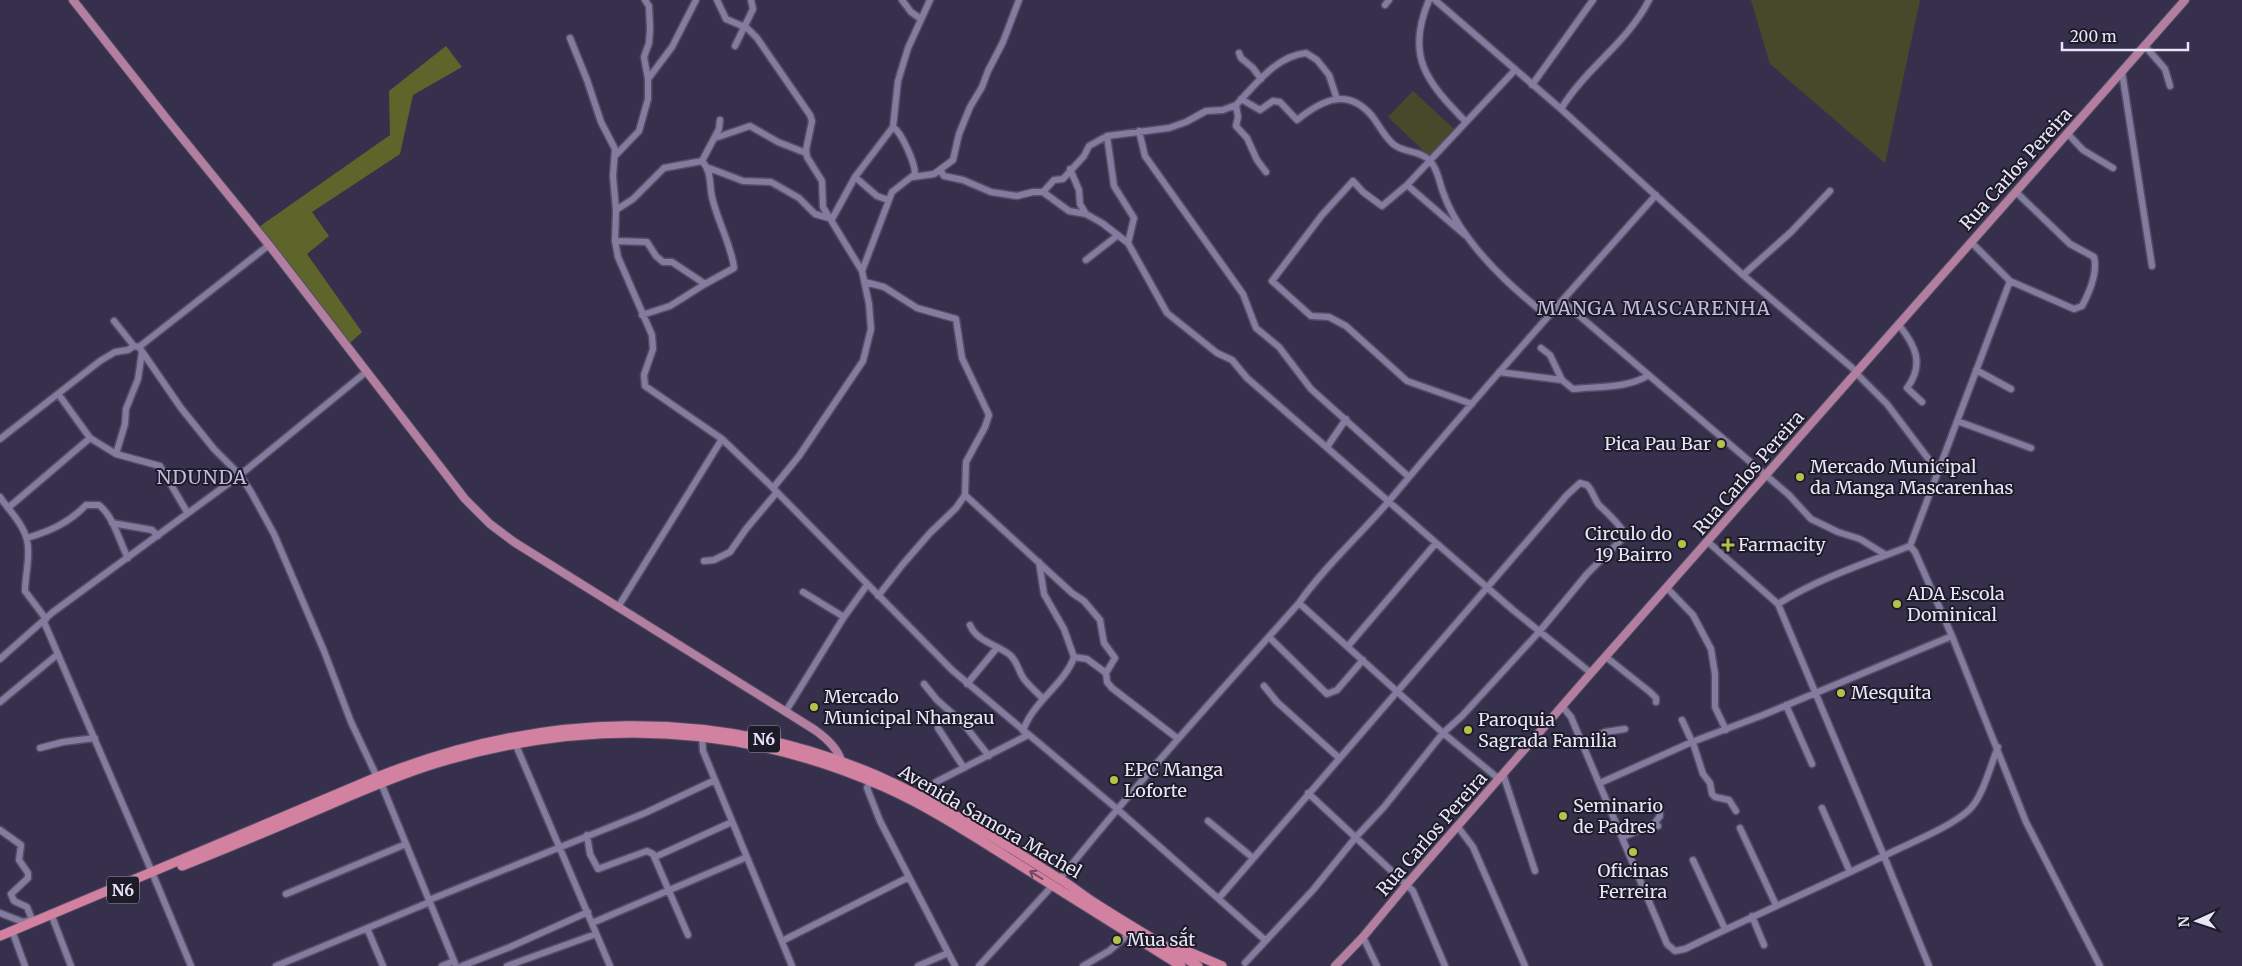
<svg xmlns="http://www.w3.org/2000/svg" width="2242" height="966" font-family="Merriweather,serif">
  <rect width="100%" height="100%" fill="#37304d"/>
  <path fill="#464a2a" d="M1751 0H1920L1885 163 1770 64Z
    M1413 91 1454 129 1429 156 1388 117Z"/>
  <path fill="#5e652a" d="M446 46 462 67 413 95 400 154 312 212 329 236 307 254 362 332 348 345 256 229 390 135 389 91Z"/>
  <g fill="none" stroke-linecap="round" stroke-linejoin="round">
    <g stroke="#534d65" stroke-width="9">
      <path id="minor" d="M717 0 726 19 747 28 757 38 810 115 812 121 806 150 807 157 822 181 823 207 862 271 869 304 871 329 863 361 799 456 773 488
        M902 0 911 12 921 19
        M1429 0C1405 57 1427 82 1466 122
        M1435 0 1561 109 1743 275 1857 372
        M1385 5 1389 0
        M570 38 587 80 601 122 615 149 613 176 616 210 615 241 618 257 652 335 653 349 644 375 645 386 722 439 768 483 952 670 1116 808 1265 940
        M735 46 753 9 751 0
        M2145 46 2165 69 2170 86
        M1239 53 1241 58 1253 68 1261 79
        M2122 72 2152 266
        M648 79 672 47 696 0
        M1532 85 1593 0
        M1241 99 1260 110 1273 101 1280 102 1297 120C1322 100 1347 87 1372 116 1379 125 1384 136 1393 144 1403 153 1421 150 1430 161 1438 169 1439 182 1443 192 1448 207 1459 226 1469 239 1491 269 1518 292 1547 316
        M1236 105 1238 117 1236 126 1247 138 1257 160 1266 172
        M1561 109C1585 69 1628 42 1649 0
        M1139 131 1145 156 1243 294 1256 328 1279 347 1311 389 1409 477
        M2068 134 2083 150 2113 168
        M1107 136 1114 186 1134 218 1128 243
        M715 138 750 126 778 142 806 153
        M615 156 639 131 648 99V79L644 57 649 43 650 29 649 6 645 0
        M709 168 743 181 771 182 799 198 815 214 832 219
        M1070 169 1079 190 1080 204 1086 214
        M940 170 944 176 963 180 991 192 1017 196 1033 192H1043L1069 211 1086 214 1102 223 1128 243 1167 313 1217 353 1232 360 1247 378 1513 610 1591 673
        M855 177 877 196 888 200
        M913 177 934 174 953 160 959 134 970 107 982 87 988 71 1003 42 1019 0
        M1407 185 1382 206 1363 192 1353 181 1322 215 1272 281 1311 316 1329 317 1346 326 1407 381 1472 404
        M1043 192 1054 180 1063 179 1084 156 1089 146 1107 136 1169 128 1186 122 1206 111 1223 110 1236 105C1255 85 1276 56 1306 53L1317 60 1329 75 1337 99
        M616 210 633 199 664 168 702 161 719 129 720 120
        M832 219 855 177 893 127 898 81 908 48 930 0
        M1465 235 1407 185 1515 70
        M615 241 647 242 656 256 663 262H672L705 284
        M1971 242 2010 281 2074 309 2082 306C2089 293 2098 273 2094 257L2070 244 2016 192
        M1086 260 1118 235
        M862 271 892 192 915 174C915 163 902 133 893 127
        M1743 275 1791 232 1830 191
        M865 282 884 287 917 308 956 319 962 358 989 415 985 427 966 462 965 495 956 508 930 533 903 564 878 596
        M1562 301 1789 495 1811 519 1838 532 1860 539 1886 555
        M642 315 670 306 705 284 734 268C732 247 717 220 712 197 709 183 712 172 702 161
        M114 321 134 346 139 347 269 245
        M1899 325C1915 345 1925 364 1907 388L1922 402
        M139 347 181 408 214 449 240 475 251 492 274 534 324 651 351 722 377 777
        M1976 370 2011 389
        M1499 372 1562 380 1550 355 1541 348
        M1856 373 1887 404 1930 461 1939 468
        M1562 380 1573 389C1599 386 1626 389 1649 375
        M1957 421 2031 448
        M90 438 116 454 160 466 187 512
        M0 439 100 361 115 352 128 350 134 346
        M1327 447 1346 419
        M116 454 125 424 126 409 138 379 142 352
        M965 495 1072 593 1084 601 1100 620 1104 643 1115 658 1106 673 1107 682 1112 688 1177 738
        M0 497C9 510 23 524 27 540 31 556 25 575 25 591L46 619
        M8 508 90 438 59 395
        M112 523 152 530 158 536
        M27 538C50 531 69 523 86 505H99C114 517 119 541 128 558
        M1708 542 1778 604 1884 856 1929 966
        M1910 546 1915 552 1952 636 2026 822 2100 966
        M704 561 714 560 730 552 746 529 777 492
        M1667 588 1693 615 1711 649 1715 674V707L1726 730
        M803 592 844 617
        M1299 603 1443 733 1499 779
        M1778 604C1819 578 1866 563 1910 546L2010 281
        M618 607 722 439
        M44 622 152 872
        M970 625C976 641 998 645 1010 655 1018 662 1018 671 1024 679 1029 686 1037 692 1043 699
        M1269 637 1327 694 1337 690 1363 660
        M1348 646 1436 543
        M1074 657 1087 659 1106 673
        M1606 657 1650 692 1656 698V702
        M0 659 53 612 240 475 366 372
        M924 684 937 700 962 722 989 756
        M967 684 996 649
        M1264 686 1277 702 1338 757
        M0 702 58 654
        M1786 705 1812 764
        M1562 706 1571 717 1667 944 1675 951 1685 949C1754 915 1825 885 1894 851 1915 841 1954 825 1970 809 1983 796 1991 764 1998 747
        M786 711 844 617 867 585
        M1682 720 1694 746 1703 774 1710 783 1712 794 1715 797 1729 800 1736 811
        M938 728 964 768
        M1023 731C1033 701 1065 684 1074 657L1064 629 1044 594 1039 562
        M702 736 703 751 792 966
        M515 743 610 966
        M1582 744 1605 732 1625 729
        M40 748 63 742 95 738
        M1503 774 1535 871
        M870 781 867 788 880 821 955 966
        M381 783 456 966
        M1600 783 1692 742 1763 715 1952 636
        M1308 793 1413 891 1445 966
        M920 796 936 782 1028 735
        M1822 808 1850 872
        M1208 821 1253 858
        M1654 824 1660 816 1659 806
        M1458 827 1473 847 1525 966
        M1740 828 1776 905
        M0 830 21 845 19 860 28 873V878L11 894 14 901 27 907 33 922
        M587 835 590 854 598 869 647 851 653 854 688 935
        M1623 837 1651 825 1658 826
        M655 857 732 822
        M1693 860 1725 929
        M154 877 191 966
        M1060 879C1136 784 1218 694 1299 603 1325 566 1360 535 1389 501 1476 397 1566 296 1656 195
        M286 894 406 844
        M1219 898 1567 495 1580 483 1587 485C1593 491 1594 499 1599 505 1606 512 1622 526 1625 535L1623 538 1587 574 1539 632 1462 716 1443 733 1384 807 1356 837 1313 890 1245 963
        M429 900 645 813 715 780
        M0 913 23 922 31 920
        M1752 916 1764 945
        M53 919 71 966
        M592 923 747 857
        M367 928 383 966
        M14 936 25 966
        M1363 937 1377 966
        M782 941 909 877
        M276 966 430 902
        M442 966 454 961
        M462 966 510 947 588 912
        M507 966 596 934
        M918 966 948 953
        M979 966 1053 885
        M1083 966 1109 951 1130 933"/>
    </g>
    <g stroke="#534d65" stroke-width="10">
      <path id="major" d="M73 0 166 118 269 245 465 499 490 524 514 542 815 730C826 738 838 748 841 761
        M1335 966 1363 937 1407 884 1591 673 2185 0"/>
    </g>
    <g stroke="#534d65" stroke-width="11">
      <path id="highway" d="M182 866C223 850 263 833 303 816 346 798 389 778 434 764 587 717 737 722 884 787 927 806 967 832 1007 857 1065 893 1123 930 1181 966
        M0 936 377 777C539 712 714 706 876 775 939 803 1000 841 1058 878 1071 885 1082 895 1095 903 1129 925 1164 945 1198 966
        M1175 946 1222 966"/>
    </g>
    <use href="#minor" stroke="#837c9e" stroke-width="6"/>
    <use href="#major" stroke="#b37fa0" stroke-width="8"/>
    <use href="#highway" stroke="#d381a1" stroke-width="9"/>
  </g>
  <defs><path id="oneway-shaft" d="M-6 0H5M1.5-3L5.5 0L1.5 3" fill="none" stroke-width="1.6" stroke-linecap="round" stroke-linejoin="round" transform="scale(1.25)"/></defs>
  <use stroke="#6f495e" href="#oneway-shaft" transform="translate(1036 875) rotate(-148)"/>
  <g fill="#b4c24a" stroke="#1e1b28" stroke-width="2">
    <circle cx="1721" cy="444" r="5"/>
    <circle cx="1800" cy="477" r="5"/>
    <circle cx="1682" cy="544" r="5"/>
    <path d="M1725.5 537.5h5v5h5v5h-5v5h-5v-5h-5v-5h5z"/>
    <circle cx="1897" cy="604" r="5"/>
    <circle cx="1841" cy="693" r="5"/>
    <circle cx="814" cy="707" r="5"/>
    <circle cx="1468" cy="730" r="5"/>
    <circle cx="1114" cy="780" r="5"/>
    <circle cx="1563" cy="816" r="5"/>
    <circle cx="1633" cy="852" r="5"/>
    <circle cx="1117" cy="940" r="5"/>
  </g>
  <g text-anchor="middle" stroke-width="4" stroke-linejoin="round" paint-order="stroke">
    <g fill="#1e1b28" stroke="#aba8ba" stroke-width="1">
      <rect x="748" y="725.5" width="32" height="27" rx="4"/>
      <rect x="107" y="876.5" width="32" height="27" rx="4"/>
    </g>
    <g font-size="16" font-weight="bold" fill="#e8e5f8">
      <text x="764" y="745">N6</text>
      <text x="123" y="896">N6</text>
    </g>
    <g font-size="18" fill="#e8e5f8" stroke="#1e1b28">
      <text transform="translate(2016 169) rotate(-48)" y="6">Rua Carlos Pereira</text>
      <text transform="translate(1749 473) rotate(-49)" y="6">Rua Carlos Pereira</text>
      <text transform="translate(990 822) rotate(30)" y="6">Avenida Samora Machel</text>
      <text transform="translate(1432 834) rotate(-49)" y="6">Rua Carlos Pereira</text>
    </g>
    <g font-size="18" fill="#e8e5f8" stroke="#1e1b28" text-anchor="start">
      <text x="1711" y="450" text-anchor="end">Pica Pau Bar</text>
      <text x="1810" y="473">Mercado Municipal<tspan x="1810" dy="21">da Manga Mascarenhas</tspan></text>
      <text x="1672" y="540" text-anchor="end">Circulo do<tspan x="1672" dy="21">19 Bairro</tspan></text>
      <text x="1738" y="551">Farmacity</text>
      <text x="1907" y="600">ADA Escola<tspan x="1907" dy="21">Dominical</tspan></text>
      <text x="1851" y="699">Mesquita</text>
      <text x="824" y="703">Mercado<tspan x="824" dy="21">Municipal Nhangau</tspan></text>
      <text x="1478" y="726">Paroquia<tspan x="1478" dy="21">Sagrada Familia</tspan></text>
      <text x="1124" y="776">EPC Manga<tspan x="1124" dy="21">Loforte</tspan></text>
      <text x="1573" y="812">Seminario<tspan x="1573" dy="21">de Padres</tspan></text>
      <text x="1633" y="877" text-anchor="middle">Oficinas<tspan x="1633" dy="21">Ferreira</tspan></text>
      <text x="1127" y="946">Mua sắt</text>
    </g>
    <g font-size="19" letter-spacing="1" fill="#c2bade" stroke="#1e1b28">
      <text x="1654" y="315">MANGA MASCARENHA</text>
      <text x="202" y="484">NDUNDA</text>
    </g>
  </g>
  <g transform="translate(2197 921) rotate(267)" stroke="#1e1b28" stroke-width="4" paint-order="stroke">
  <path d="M0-4L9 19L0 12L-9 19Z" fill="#e8e5f8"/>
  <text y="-8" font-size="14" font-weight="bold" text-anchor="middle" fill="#e8e5f8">N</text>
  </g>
  <path d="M2062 42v8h126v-8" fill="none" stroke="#e8e5f8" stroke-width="2.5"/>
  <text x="2070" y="42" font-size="15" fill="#e8e5f8" stroke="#1e1b28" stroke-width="4" paint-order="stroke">200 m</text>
</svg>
